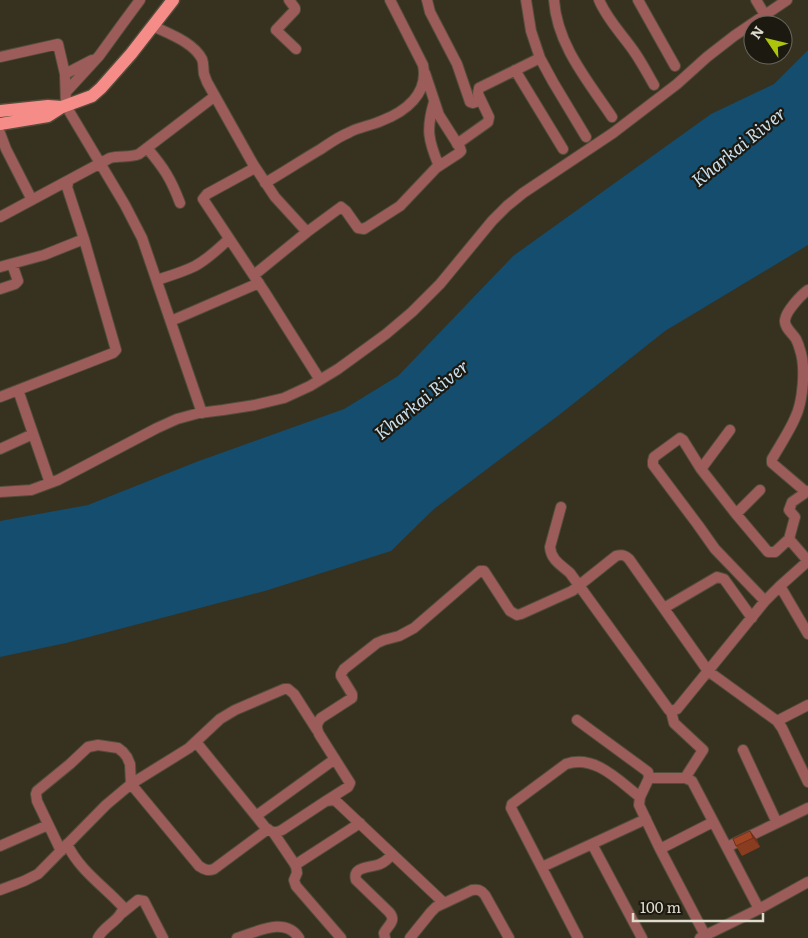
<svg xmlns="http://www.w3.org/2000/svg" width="808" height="938" font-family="Literata,serif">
  <rect width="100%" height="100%" fill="#37311f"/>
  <path fill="#144d6d" d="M808 50V245L665 331 559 415 434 509 391 551 265 591 66 643 0 657V521L88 505 196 462 344 409 398 376 513 256 711 114 774 84Z"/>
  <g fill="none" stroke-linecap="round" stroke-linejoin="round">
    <g stroke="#524c3b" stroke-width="12">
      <path id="minor" d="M289 0 295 8V10L276 30 296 49
        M427 0 430 12 457 64 470 102 473 103 481 100
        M526 0 531 31 540 58 553 82 586 137
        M554 0C557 45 588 81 612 117
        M599 0C607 19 621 33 633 50 641 61 647 73 654 85
        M638 0 675 66
        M756 0 765 15
        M153 26C169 34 193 42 202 59 204 64 203 69 204 74 205 77 206 79 207 82L253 164V168L251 170 207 194 203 199 264 291 320 380
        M0 57 58 44 65 74 66 106 125 205 142 238 202 413
        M515 70 563 149
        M65 74 92 60
        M66 92 99 56 123 23 140 0
        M434 102C426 129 428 140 439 166
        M0 133 6 149 32 200
        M457 144 488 122 489 117 478 94 479 88 540 58
        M147 148C164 168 171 179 180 203
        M253 164 275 197 307 232 254 275
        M265 183C284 172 302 160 321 149 330 143 338 137 348 133 358 127 370 126 381 121 405 112 429 94 423 65L390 0
        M0 217 69 180
        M307 232 341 207 346 211 358 228 364 229 400 206 436 168 459 153 461 151 460 148 439 115 425 73
        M0 267 44 255 84 239
        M157 280C169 276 183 272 195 266 208 259 219 248 229 239
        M0 289 15 284 18 281 12 264
        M171 321 259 283
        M18 390 50 483
        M0 397 113 353 116 350 84 239 67 187 69 180 110 158C120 155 130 158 139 154L215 96
        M0 449 33 434
        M701 469 730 430
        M808 491 792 502 789 510 795 517 789 539 808 561
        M0 492 31 490 58 480 157 428 177 419 199 413 223 410 255 405 284 398 310 386 338 369 386 334 412 312 440 284 492 221 507 206 523 193 613 133 677 84 707 57 734 36 787 0
        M806 492 772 463V459C780 445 789 432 795 418 803 402 806 367 800 350 799 346 798 343 796 339 792 333 784 327 785 320 786 311 801 295 808 290
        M561 507 550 547C551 560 561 565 570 573L669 710 671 711 677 709 765 601 780 586 808 561
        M736 514 760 490
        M780 586 808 634
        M765 601 715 549 698 525 653 465V461L654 457 680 438 683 440 701 469 736 514 768 552H775L789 539
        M664 608 717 577 724 579 752 618
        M671 711 674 723 703 750 685 778
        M577 720 648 772 649 778 640 797 639 805 660 849 705 935
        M777 721 808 705
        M196 742 265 827C271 832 275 834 282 830L326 801 334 800 337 802 444 903
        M743 750 777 823
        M649 778H685L692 781 759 909
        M326 801 348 787 350 783 319 734C316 727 316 724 321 718L352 698V694L341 676V674L344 669 377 643 384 640 399 636 414 628 480 571H484L510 611 517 615 521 614 572 591 616 556C622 554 625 555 629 559L708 671 777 721 782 728 808 782
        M256 816 335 759
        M273 832 296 866 297 873 294 880 296 886 341 938
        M67 844C80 871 104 886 123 907 122 920 103 926 98 938
        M592 844 642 938
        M0 846 48 825
        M727 847 808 808
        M660 849 713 822
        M61 851 37 801 36 794 37 791 70 764 88 747 98 745 118 748 123 752 127 757 130 764 131 784 199 866C205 870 208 871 214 869L268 829
        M295 865 360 823
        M542 867 646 819
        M0 890 24 881 38 874 106 805 131 784 189 748 220 719 235 710 284 689H288L294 694 317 730
        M122 913 138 900 144 901 163 938
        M237 938C257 932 285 916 299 938
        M385 938 384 933C388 925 397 921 389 912L356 880C352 866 371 868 380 864 385 862 389 858 392 854
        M410 938 431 912 436 907 472 890C478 889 481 890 485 895L509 938
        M578 938 511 808 512 804 566 764C595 754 619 781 640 797
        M700 938 759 909 808 882"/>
    </g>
    <g stroke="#524c3b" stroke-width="15">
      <path id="major" d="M0 111 48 106 62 107
        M0 124 48 116 62 107 92 96 101 88 131 54 173 0"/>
    </g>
    <use href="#minor" stroke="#9c5c59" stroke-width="10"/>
    <use href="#major" stroke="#f58c88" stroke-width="12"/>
  </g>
  <path fill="#8a3c20" d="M750 831 757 840 760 847 742 856 736 846Z"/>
  <path fill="#71311a" d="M750 831 757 840 760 847 753 838Z"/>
  <path fill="#a14625" stroke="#71311a" d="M750 831 753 838 736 846 733 839Z"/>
  <g text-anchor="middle" stroke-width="4.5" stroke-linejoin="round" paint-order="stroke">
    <g font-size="18" font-style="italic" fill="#c8dfee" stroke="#1c1911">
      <text transform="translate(739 147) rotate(-39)" y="6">Kharkai River</text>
      <text transform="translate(422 400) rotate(-39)" y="6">Kharkai River</text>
    </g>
  </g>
  <g transform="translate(768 40) rotate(305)"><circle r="24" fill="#1c1911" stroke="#6a675d"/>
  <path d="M0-4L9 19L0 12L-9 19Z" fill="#adc60d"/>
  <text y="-8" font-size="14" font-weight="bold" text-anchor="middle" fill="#dedbcf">N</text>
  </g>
  <path d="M633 913v8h130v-8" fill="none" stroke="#dedbcf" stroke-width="2.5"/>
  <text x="640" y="913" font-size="15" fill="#dedbcf" stroke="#1c1911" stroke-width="4" paint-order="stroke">100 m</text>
</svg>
